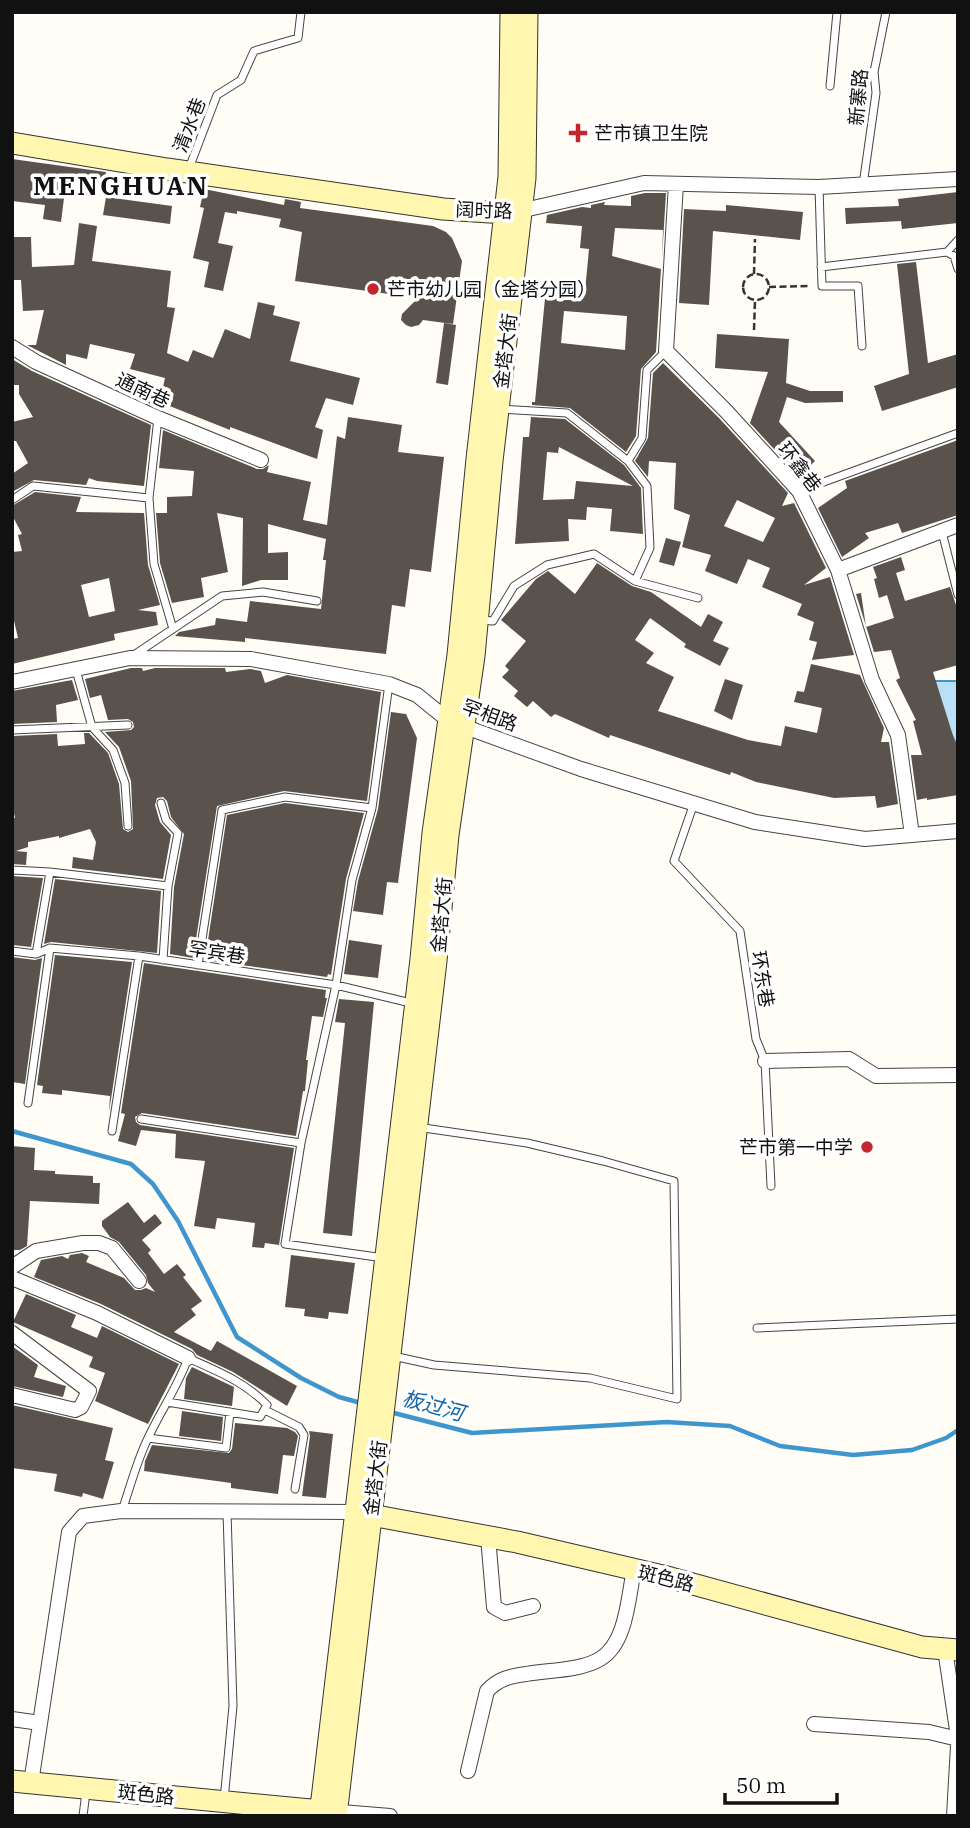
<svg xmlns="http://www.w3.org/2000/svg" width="970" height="1828" font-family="'IBM Plex Serif','Noto Sans SC',serif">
  <rect width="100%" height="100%" fill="#fffdf5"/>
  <path fill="#b9e0f7" stroke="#3f96cf" stroke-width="2" d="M923 681H958V747Z"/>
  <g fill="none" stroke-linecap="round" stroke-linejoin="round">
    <path stroke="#3f96cf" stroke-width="4.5" d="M12 1131 131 1164 153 1184 178 1221 237 1337 301 1378 339 1397 361 1403
      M390 1412 472 1433 667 1422 730 1426 780 1446 853 1455 912 1450 946 1438 958 1430"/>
  </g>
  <path fill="#5a524d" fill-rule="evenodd" d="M12 159 106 172 104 187 66 182 61 222 43 219 45 205 12 201Z
    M204 189 284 205 285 199 301 202 300 208 433 226 446 232 452 238 462 261 453 324 423 320 419 325 411 327 406 325 401 320 402 314 418 298 295 281 302 232 279 227 281 219 237 211V214L225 212 218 243 233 246 223 291 204 287 209 262 193 258 204 208 200 207Z
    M958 192V223L902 229 901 221 846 224 845 208 899 206 898 199Z
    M645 193H666L662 258 663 230 615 228 612 256 661 269 656 352 641 369 636 436 626 452 570 408 532 405V402H535L546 288 585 291 589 249 580 248 582 226 546 223 547 215 582 207 591 208V205L605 202 604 205 631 206V196ZM564 311 627 316 625 350 561 343Z
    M106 197 172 206 170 224 103 215Z
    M726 205 803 212 800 240 713 231 709 305 679 303 684 209 726 211Z
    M79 223 97 226 92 261 171 271 167 307 175 308 167 353 188 362 193 350 213 358 225 329 250 339 258 302 275 306 273 315 300 322 290 361 360 378 353 405 326 398 315 427 323 430 317 459 230 427V430L162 403 159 408 113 387 161 396 165 378 130 369 135 354 90 344 87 359 66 354V365L27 345H36L44 310 23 311 21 280H12V237H31L32 267 74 265Z
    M916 262 928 363 958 354V387L882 411 874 386 909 374 897 264Z
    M444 323 456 325 448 385 436 383Z
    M717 334 789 339 786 383 810 391H843V402L805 403 787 397 779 422 815 461 807 469 802 463 797 474 750 423 768 372 715 368Z
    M12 359 32 371 151 425 144 486 97 481 89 478 86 485 34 480 12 492V474L28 463 16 441H12V422L33 417 19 394V385H12Z
    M663 363 719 418 788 493 782 506 794 503 826 568 804 585 830 577 854 655 812 660 817 642 809 640 814 622 797 615 802 604 762 587 770 568 748 559 737 584 705 571 711 555 682 547 690 515 674 509 676 463 649 461 648 477 635 461 648 438 653 373ZM737 500 775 518 763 542 724 526Z
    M348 417 402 425 398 452 444 457 431 572 410 569 405 607 392 605 386 654 245 638V642L175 636 179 632 215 625 216 618 247 622 250 601 321 609 326 560H323L326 539 268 524V553L288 552V580H261L242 586 243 518 217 513 228 572 201 578 204 597 172 603 160 563 156 513H167V497L192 496 194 471 159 468 163 430 257 469H263L269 465 267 472 311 482 303 520 327 525 337 436 345 439Z
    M531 417 565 419 624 465 641 488 643 534 610 531 612 509 587 507 586 520 568 519 569 541 515 544 523 437H529ZM559 447 633 486 576 481 574 499 543 500 547 452 558 453Z
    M958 440V515L902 533 898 523 865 533 869 538 842 557 818 508 847 488 845 481Z
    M35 492 81 497 76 512 144 513 148 565 160 605 138 610 156 612 158 625 114 634 115 640 12 664V639L18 638 12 612V552L22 551 18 535 22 534 12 515V506ZM109 578 115 611 89 617 81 585Z
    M666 538 681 542 674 566 659 562Z
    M901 557 905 570 896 573 905 601 950 587 958 611V665L933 672 955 742 958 741V795L927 800V798L917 800 911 755H922L913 721 916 720 896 680 900 678 891 650 874 652 856 594 861 593 866 627 894 618 887 595 879 598 874 579 877 578 873 567Z
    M597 563 632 586 651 592 701 627 708 614 723 622 713 641 729 648 720 666 684 647 686 644 650 618 635 640 654 653 646 663 674 677 658 711 748 740 781 746 785 726 817 733 822 708 794 702 797 691 804 692 811 664 860 675 884 728 881 742H889L898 804 877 808 875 796 834 798 756 782 731 772 730 775 610 735 609 738 555 714 551 717 533 701 527 707 514 696 518 691 502 677 509 670 505 666 526 641 501 620 536 579 548 571 575 594Z
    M131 668H142L143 671 155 668H225L226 672 250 669 261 671 265 683 287 675 381 692 367 801 284 791 217 806 193 958 170 954 174 887 184 834 171 817 167 801 163 797 157 798 155 805 160 822 171 835 163 879 72 868 73 857 93 860 96 842 90 829 59 838V836L28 842V847L16 851 27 852 26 865 12 864V818H15L12 804V736L57 734 58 746 85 744 84 733H89L108 753 119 784 123 829 128 832 133 829 131 781 119 747 105 732 131 730 134 727 133 722 128 719 108 720 101 695 90 698 85 679Z
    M725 679 743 685 732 720 714 711Z
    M72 680 78 700 56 705 57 722 12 724V691Z
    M391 712 406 714 417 738 398 883 387 882 383 915 353 911 358 881 378 809Z
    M285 803 364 813 346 879 331 975 328 974 327 977 205 960 227 815Z
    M12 876 43 878 31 947 12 945Z
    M55 879 161 891 157 953 51 942 44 944Z
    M349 940 382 945 378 978 344 974Z
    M55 955 132 962 109 1112 110 1096 62 1090V1095L42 1093 43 1086 37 1085Z
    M12 957 35 960 42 958 25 1084 12 1082Z
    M144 963 326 990 325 998H327L323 1017 312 1016 306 1060H308L305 1091H303L296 1136 142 1113 135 1117 136 1122 140 1125 294 1148 279 1245 265 1243 264 1248 252 1247 255 1223 217 1218 215 1229 194 1226 205 1161 175 1158 176 1134 141 1130 136 1146 118 1141 125 1114 121 1113Z
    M339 999 374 1002 352 1236 323 1233 345 1023 335 1022Z
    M12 1146 35 1148 34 1170 55 1171V1174L93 1176V1183H100L99 1204 30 1201 27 1246 20 1250H12Z
    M128 1202 144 1223 155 1214 162 1223 142 1240 151 1250 148 1253 164 1274 177 1264 186 1275 183 1277 202 1301 191 1309 196 1315 174 1332 211 1351 217 1341 297 1386 287 1406 233 1372 197 1355 192 1349 101 1304 34 1277 41 1260 62 1256 68 1259 70 1255 82 1253 89 1256 86 1262 124 1278 135 1290H141L146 1288 155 1292 148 1283 146 1275 119 1242 110 1237 102 1226V1221Z
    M291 1255 355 1263 348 1314 329 1312 328 1319 304 1316 305 1309 285 1307Z
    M26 1294 76 1315 71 1327 97 1338 102 1326 179 1364 148 1424 95 1401 105 1373 89 1367 93 1357 13 1322Z
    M12 1346 38 1365 34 1377 66 1386 63 1397 12 1386Z
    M192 1367 234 1387 232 1406 184 1399 186 1378Z
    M12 1405 113 1428 105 1460 114 1462 103 1499 83 1493 82 1497 54 1491 57 1474 12 1468Z
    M182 1411 223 1417 221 1441 179 1436Z
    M235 1423 287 1428 295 1432 298 1436 294 1456 283 1455 278 1494 231 1488V1483L144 1471 145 1461 152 1445 229 1453 232 1449Z
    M309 1431 333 1434 326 1498 302 1496 310 1436Z"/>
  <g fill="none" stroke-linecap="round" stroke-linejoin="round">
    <g stroke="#444" stroke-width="9">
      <path id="lane" d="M830 86 837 12
        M188 171 217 95 241 80 254 51 298 38 301 12
        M863 185 876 93 874 72 886 12
        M819 187 822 286H858L862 346
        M947 252 958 240
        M821 267 947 252 954 256 958 269
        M501 409 567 413 628 461 647 486 650 548 635 581
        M158 418 149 498 154 564 173 629
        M628 461 642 438 647 370 666 351
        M799 491 958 433
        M12 500 33 486 149 498
        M942 532 958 595
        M478 620 493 621 514 586 547 565 594 554 635 581 698 598
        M134 655 222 596 263 592 317 601
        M76 670 92 727 113 750 125 783 128 826
        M12 730 128 725
        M161 803 166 820 178 833 168 886 163 960
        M694 803 674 861 740 931 756 1039 765 1061 771 1186
        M12 870 50 872 168 886
        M12 951 36 954 50 948 139 956 336 985 415 1004
        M36 954 50 872
        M198 965 222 810 285 797 372 808
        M28 1103 50 948
        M141 1119 301 1143
        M112 1131 139 956
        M384 1258 285 1244 301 1143 336 985 352 880 372 808 389 684
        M757 1328 958 1319
        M393 1356 434 1365 590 1378 677 1399 674 1181 603 1161 527 1143 417 1127
        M265 1410 299 1427 304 1435 295 1489
        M148 1438 226 1448 230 1412
        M122 1511C129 1490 135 1468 144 1447 157 1416 177 1389 188 1358 217 1371 245 1382 267 1405L260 1417 167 1402
        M224 1800 233 1706 227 1512
        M83 1816 86 1792"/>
    </g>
    <g stroke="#444" stroke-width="16">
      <path id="street" d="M676 184 666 351 726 411 799 491 838 570 872 680 898 735 912 835
        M515 212 644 183 819 187 958 179
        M12 347 36 362 158 418 261 460
        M838 570 958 525
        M12 682 130 658 251 659 389 684 417 695 449 721 581 769 755 822 865 839 958 831
        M765 1061 849 1059 876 1076 958 1075
        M12 1267 36 1251 83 1243H99L112 1248 139 1281
        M12 1278 97 1313 188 1358
        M12 1333 89 1391 81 1407 75 1410 12 1395
        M488 1537 494 1607 505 1613 533 1606
        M945 1649 958 1737
        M12 1719 40 1723
        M814 1724 929 1732 958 1739
        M468 1771 487 1691C498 1679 510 1676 526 1674 548 1670 580 1671 600 1659 627 1643 628 1597 634 1570
        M31 1783 69 1532 83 1516 121 1511 356 1512
        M329 1811 390 1816
        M954 1816 958 1746"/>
    </g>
    <g stroke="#333" stroke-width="23">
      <path id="secondary" d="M12 143 167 169 443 209 505 213
        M371 1515 517 1542 671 1578 922 1647 958 1650
        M12 1781 321 1811
        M320 1816 421 959 433 833 458 655 477 459 509 177 511 12
        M336 1816 436 961 448 835 474 656 492 461 525 178 527 12"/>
    </g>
    <path stroke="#333" stroke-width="2.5" stroke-dasharray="7 3.5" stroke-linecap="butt" d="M743 287a13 13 0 1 1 26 0a13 13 0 1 1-26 0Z
      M754 274 755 239
      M769 287 811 286
      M754 330 755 300"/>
    <use href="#lane" stroke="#fff" stroke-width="7"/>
    <use href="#street" stroke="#fff" stroke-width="14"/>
    <use href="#secondary" stroke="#fff6b0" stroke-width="21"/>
  </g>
  <g fill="#c4262e" stroke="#fff" stroke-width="2.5">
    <path d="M574.5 122.5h7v7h7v7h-7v7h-7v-7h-7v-7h7z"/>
    <circle cx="373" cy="289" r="7"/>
    <circle cx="867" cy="1147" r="7"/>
  </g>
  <g text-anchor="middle" stroke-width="7" stroke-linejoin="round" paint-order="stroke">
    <g font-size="19" fill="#111" stroke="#fff">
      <text transform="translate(858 97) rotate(-85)" y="7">新寨路</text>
      <text transform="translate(189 125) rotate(-69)" y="7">清水巷</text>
      <text transform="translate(484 210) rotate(2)" y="7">阔时路</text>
      <text transform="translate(505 351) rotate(-83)" y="7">金塔大街</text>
      <text transform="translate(143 390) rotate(25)" y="7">通南巷</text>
      <text transform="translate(800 467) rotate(52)" y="7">环鑫巷</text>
      <text transform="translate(490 715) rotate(20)" y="7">罕相路</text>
      <text transform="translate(441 915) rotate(-85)" y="7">金塔大街</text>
      <text transform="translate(217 952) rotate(9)" y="7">罕宾巷</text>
      <text transform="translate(763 979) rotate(81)" y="7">环东巷</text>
      <text transform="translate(375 1478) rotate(-83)" y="7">金塔大街</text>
      <text transform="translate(666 1578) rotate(14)" y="7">斑色路</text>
      <text transform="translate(146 1794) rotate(6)" y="7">斑色路</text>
    </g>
    <g font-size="19" fill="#111" stroke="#fff" text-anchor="start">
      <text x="594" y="140">芒市镇卫生院</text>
      <text x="387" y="296">芒市幼儿园（金塔分园）</text>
      <text x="853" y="1154" text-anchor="end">芒市第一中学</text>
    </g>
    <g font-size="21" font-style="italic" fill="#1768a6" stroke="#fff">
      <text transform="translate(433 1406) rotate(15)" y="7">板过河</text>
    </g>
    <g font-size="26" font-weight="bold" letter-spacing="2" fill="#111" stroke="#fff">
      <text x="121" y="195">MENGHUAN</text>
    </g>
  </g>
  <rect width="970" height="1828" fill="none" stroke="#111111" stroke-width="28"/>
  <path d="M725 1793v10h112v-10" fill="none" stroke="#111111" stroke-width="3.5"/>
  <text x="736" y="1793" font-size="21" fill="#111111" stroke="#ffffff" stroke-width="5" paint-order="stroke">50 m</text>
</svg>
